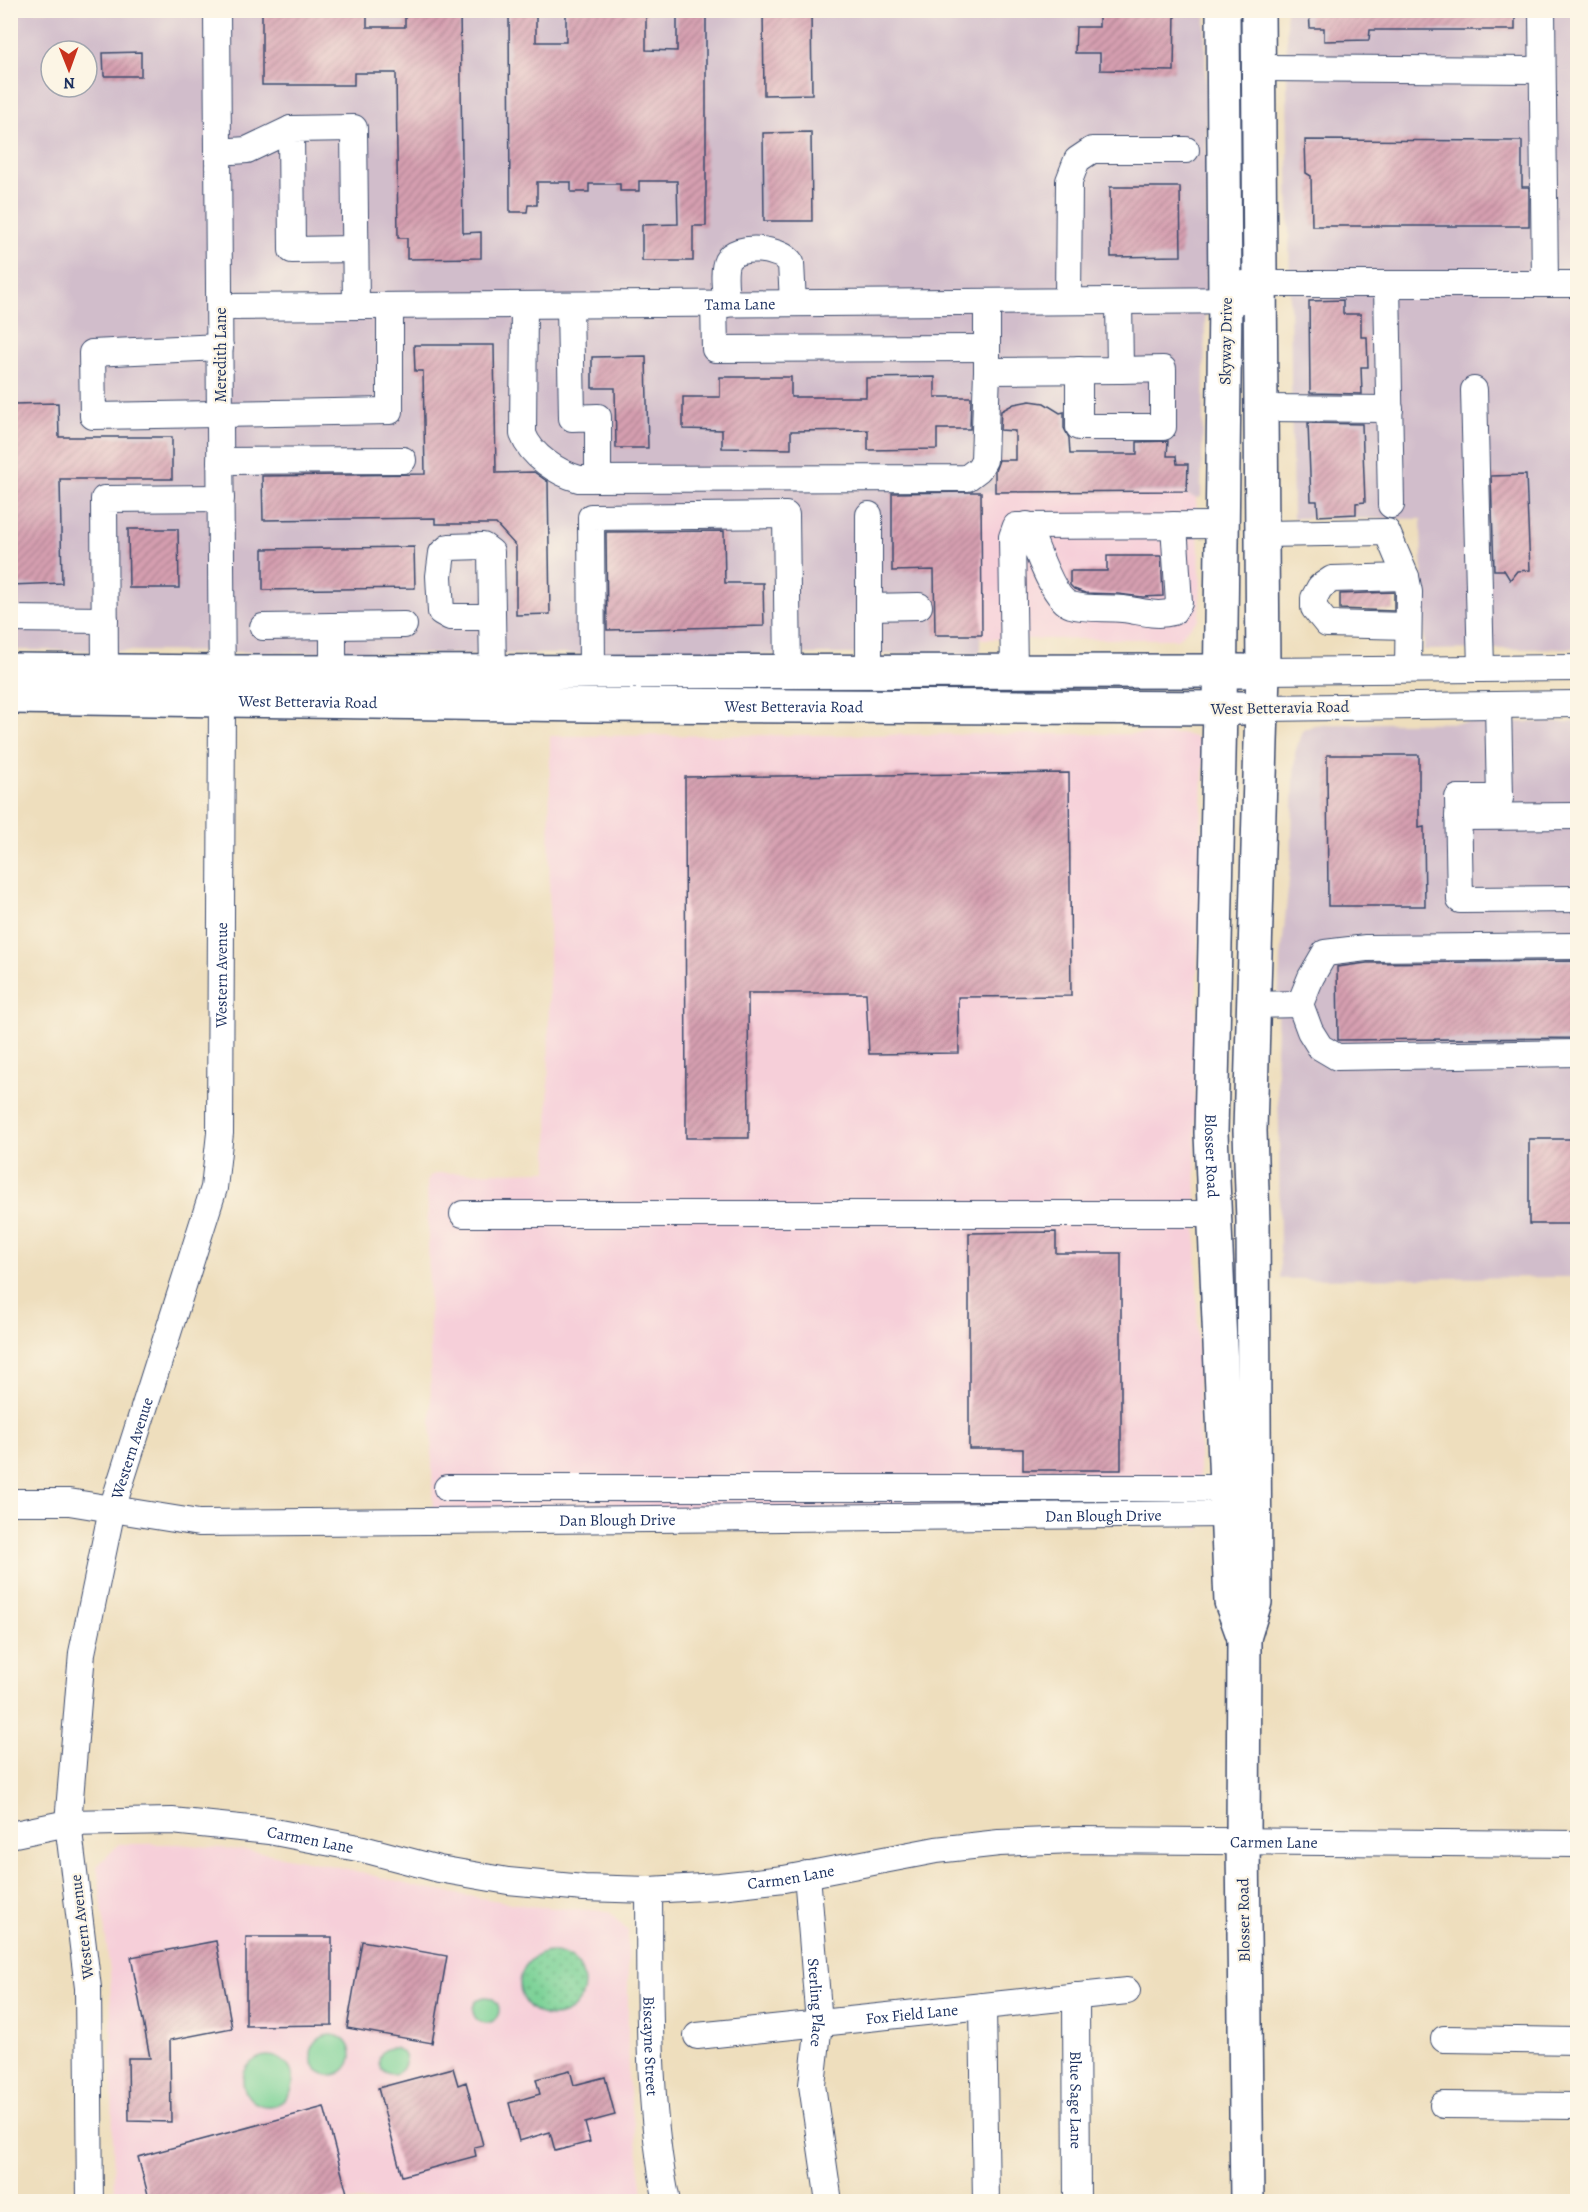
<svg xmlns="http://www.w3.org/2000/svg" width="1588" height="2212" font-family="Alegreya,serif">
  <defs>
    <pattern id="park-dots" width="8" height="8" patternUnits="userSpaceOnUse" patternTransform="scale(1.5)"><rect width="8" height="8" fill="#7cd297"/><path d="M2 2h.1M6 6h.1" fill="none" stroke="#65ab7e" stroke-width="1.8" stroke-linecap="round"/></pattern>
    <pattern id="building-hatch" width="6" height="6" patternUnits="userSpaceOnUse" patternTransform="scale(1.5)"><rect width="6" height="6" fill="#d69fb0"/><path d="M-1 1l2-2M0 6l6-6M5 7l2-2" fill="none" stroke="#ad8292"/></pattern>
  </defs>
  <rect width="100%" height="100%" fill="#fcf5e5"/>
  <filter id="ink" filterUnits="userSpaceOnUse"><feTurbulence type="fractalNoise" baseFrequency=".0167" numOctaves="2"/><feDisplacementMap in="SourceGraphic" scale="12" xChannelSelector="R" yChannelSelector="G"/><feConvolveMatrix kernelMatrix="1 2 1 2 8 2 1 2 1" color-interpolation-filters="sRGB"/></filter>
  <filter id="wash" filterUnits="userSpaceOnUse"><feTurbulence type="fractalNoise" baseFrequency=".008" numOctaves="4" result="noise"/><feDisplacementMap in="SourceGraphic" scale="24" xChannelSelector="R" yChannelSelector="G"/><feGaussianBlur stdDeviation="1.35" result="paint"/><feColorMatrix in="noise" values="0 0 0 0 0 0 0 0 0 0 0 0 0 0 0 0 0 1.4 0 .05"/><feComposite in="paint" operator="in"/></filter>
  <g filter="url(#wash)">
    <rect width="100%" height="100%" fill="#eedebd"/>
    <path fill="#f6cfd9" d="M981 492 1182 493 1196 498 1201 585 1199 619 1177 639H981Z
      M1041 734H1183L1195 737 1204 747 1197 975 1195 1117 1200 1531 1189 1521H433L427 1182 430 1176 439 1173 548 1171 550 736Z
      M119 1844H179L260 1852 344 1868 422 1888 529 1906 608 1911 628 1931V2077L644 2201H114L110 1973 97 1866Z"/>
    <path fill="#d1bdcb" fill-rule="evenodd" d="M11 11H1205L1207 252 1201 497 1196 498 1182 493 981 492 980 654H453L11 650ZM51 51H87V87H51Z
      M1286 11H1577V648L1424 650 1421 519 1293 518Z
      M1577 722V1277L1280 1279 1279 1126 1276 1052 1279 978 1291 860 1295 753 1302 731 1314 725 1371 723Z"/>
    <path fill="#7cd297" stroke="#4c807a" stroke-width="1.5" d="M473 2010a13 13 0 1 1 26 0a13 13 0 1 1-26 0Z
      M311 2055a20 20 0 1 1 40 0a20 20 0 1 1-40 0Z
      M379 2061a13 13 0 1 1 26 0a13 13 0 1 1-26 0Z
      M243 2081a25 25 0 1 1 50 0a25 25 0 1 1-50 0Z"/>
    <path fill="url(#park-dots)" stroke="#4c807a" stroke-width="1.5" d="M520 1984a32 32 0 1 1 64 0a32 32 0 1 1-64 0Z"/>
    <g id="blocks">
      <path fill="url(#building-hatch)" d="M262 10H367V27H405V10H460L463 233 481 232V258L407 259V238H398L396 73H354V85H262Z
        M509 10H536V42H566V10H646V50L677 51V10H706V226H693V261H642V225L678 224 677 181H639V191H620V184H589V192H571V182H537V205H528L527 212H510Z
        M763 10H811L812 94 764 95Z
        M1099 10H1175L1174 71 1100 70V53H1075L1076 27H1099Z
        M1309 10H1515V30H1370L1369 40 1324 41V28H1310Z
        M141 52V76H104L103 53Z
        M811 132 812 221H764L763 133Z
        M1305 140 1522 141V187H1529V226H1312L1311 176 1306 173Z
        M1110 187H1180L1181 256 1111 257Z
        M1343 300V314H1361V337H1367L1368 367H1361L1362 394 1310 393 1309 301Z
        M414 345H494L496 473 534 472 548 482 550 614 516 615V546L496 524H435V518L263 520 262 476 425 474 423 371H415Z
        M646 356 648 448H616L615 388H592V357Z
        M720 377H791V397H866V378L935 377V397H971L970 429H937V449L868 450V430L791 431V449L722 448V430L683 429V397H720Z
        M1030 401 1044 403 1060 413 1064 412V428L1069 438 1070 454H1137V442L1168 441 1167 456H1176L1177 464H1188L1187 491 995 492V471L999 460H1015V431L1000 430 1001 411 1014 404Z
        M58 403 59 437H172V479H60L62 583 10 585V497L15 496 13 404Z
        M1308 423 1362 424 1365 502 1356 503V514L1318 516 1317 501H1311Z
        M1526 475 1530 570 1517 571 1510 580 1504 570H1494L1491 476Z
        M971 492H981L982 635H935L934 570 892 571V493Z
        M128 529H178L179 588H129Z
        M724 531 725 583H763L764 626 607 630 606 532Z
        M414 547 415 588 263 590V549Z
        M1107 556H1161L1163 596 1143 597 1118 594 1085 593 1074 589 1070 585V571H1107Z
        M1394 592V611L1340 609V594Z
        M1327 755H1419V828L1424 827 1425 906H1328Z
        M1069 773 1071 996 958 997 959 1053 869 1054 866 993H748L749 1138H686L685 777Z
        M1578 961V1038L1338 1040 1337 967 1367 963Z
        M1529 1139H1578V1224H1529Z
        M1056 1232V1253H1121V1470H1023V1449H969V1233Z
        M246 1937H332V2025L246 2026Z
        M216 1941 232 2028 170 2040 171 2122 129 2121 128 2058H150L131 1957Z
        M362 1941 447 1956 432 2043 347 2028Z
        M453 2068 458 2085 466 2082 483 2145 474 2147 476 2156 402 2176 378 2088Z
        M570 2070 574 2085 605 2077 615 2115 585 2123 590 2142 555 2151 550 2132 519 2141 509 2103 540 2094 536 2079Z
        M324 2107 347 2193 315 2202H150L138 2157Z"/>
    </g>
  </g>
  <g filter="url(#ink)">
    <use href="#blocks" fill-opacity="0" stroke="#3b496c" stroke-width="1.5"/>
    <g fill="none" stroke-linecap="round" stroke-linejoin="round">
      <g stroke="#3b496c" stroke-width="28">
        <g id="minor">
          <path d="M1542 10 1545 284"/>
          <path d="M1259 68 1542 70"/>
          <path d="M218 152 247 150 291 129"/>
          <path d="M355 249 292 250 291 129 354 128 356 306"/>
          <path d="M1244 284H1578"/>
          <path d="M1387 284 1391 505"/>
          <path d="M1068 301 1069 181 1077 160 1092 150H1186"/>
          <path d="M987 302V371L1120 370 1119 301"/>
          <path d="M714 304 715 349 987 348"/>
          <path d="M726 304C726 291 722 272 727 261 736 243 781 248 791 263L793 303"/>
          <path d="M524 305 523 434C531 456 558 473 579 479L967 478 979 469 984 460 987 371"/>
          <path d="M570 305 572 418 598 417V479"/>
          <path id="s1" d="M220 307 1261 300"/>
          <path d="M220 347 92 353 93 416 390 411V306"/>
          <path d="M1079 370V427H1163V369L1120 370"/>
          <path d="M1474 390 1481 669"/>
          <path d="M1262 408 1390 409"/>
          <path d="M220 461 403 460"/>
          <path d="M1027 525C1035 544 1053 600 1071 605 1087 610 1107 607 1123 609 1141 611 1155 617 1173 612L1179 603 1174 525"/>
          <path d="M1262 534 1387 532 1406 577 1409 592 1408 669"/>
          <path d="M1406 577 1332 579 1320 587 1314 598V608L1327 624 1408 626"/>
          <path d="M869 607 919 606"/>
          <path d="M492 617H450L441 612 439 576 442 553 449 547 483 546 491 552 493 672"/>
          <path d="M10 619 105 620"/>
          <path d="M333 626 404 625"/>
          <path d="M263 627 333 626V672"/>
          <path d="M105 671 104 499 221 498"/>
          <path d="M1014 671 1012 537 1016 526 1222 525"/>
          <path d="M1263 671 1578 668"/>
          <path d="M592 672 591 517 786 515 788 672"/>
          <path d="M869 672V515"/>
          <path d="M1498 705 1500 798H1458L1460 900 1578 899"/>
          <path d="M1262 708 1578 704"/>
          <path d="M1458 817 1578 816"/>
          <path d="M1578 946 1366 948 1325 953 1311 977 1300 1004 1310 1031 1320 1047 1337 1057 1578 1053"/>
          <path d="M1254 1005 1300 1004"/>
          <path d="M463 1214H1214"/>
          <path d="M447 1488H1226"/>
          <path id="s2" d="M10 1502H69L199 1523 1227 1514"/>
          <path id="s3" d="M10 1835 68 1823 172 1821 269 1831 363 1849 439 1869 508 1881 584 1888 649 1890 720 1886 784 1879 936 1850 999 1843 1075 1840 1578 1844"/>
          <path id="s4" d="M807 1874 819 2023 812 2085 829 2202"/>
          <path id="s5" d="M649 1890C650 1994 646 2100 667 2202"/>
          <path id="s6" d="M1076 1996 1077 2202"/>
          <path d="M983 2006 986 2202"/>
          <path id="s7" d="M697 2036 1127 1991"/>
          <path d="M1444 2039 1578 2041"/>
          <path d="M1443 2105 1578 2106"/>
          <path id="s8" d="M90 2202 88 1988 68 1823 82 1653 112 1509 214 1188 220 1133 222 700 217 10"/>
        </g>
      </g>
      <g stroke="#3b496c" stroke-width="36">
        <g id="major">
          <path id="s9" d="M1223 10 1225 300 1220 708 1211 1133 1231 1602 1244 1638"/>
          <path d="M10 670 222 672 1243 671"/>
          <path id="s10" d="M10 697 590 705 1242 708"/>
          <path d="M1247 2202 1243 1842 1244 1638 1255 1602 1253 1221 1250 1131 1263 671 1258 10"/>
        </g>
      </g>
      <use href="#minor" stroke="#fff" stroke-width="26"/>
      <use href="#major" stroke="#fff" stroke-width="33"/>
    </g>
  </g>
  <g text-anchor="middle" stroke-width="4.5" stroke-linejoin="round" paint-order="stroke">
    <g font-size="16" fill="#1b2f5e" stroke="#fcf5e5">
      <text dy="6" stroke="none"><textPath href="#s1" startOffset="520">Tama Lane</textPath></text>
      <text transform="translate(1225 341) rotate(-89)" y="6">Skyway Drive</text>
      <text transform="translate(220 355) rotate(-90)" y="6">Meredith Lane</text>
      <text dy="6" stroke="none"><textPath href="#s10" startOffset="298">West Betteravia Road</textPath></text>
      <text dy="6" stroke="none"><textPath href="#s10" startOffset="784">West Betteravia Road</textPath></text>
      <text transform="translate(1280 707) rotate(-1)" y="6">West Betteravia Road</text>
      <text dy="6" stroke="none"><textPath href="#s8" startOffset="1248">Western Avenue</textPath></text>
      <text dy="6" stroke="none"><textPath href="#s9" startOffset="1146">Blosser Road</textPath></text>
      <text dy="6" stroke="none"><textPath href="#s8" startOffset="762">Western Avenue</textPath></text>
      <text dy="6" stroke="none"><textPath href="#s2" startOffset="1095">Dan Blough Drive</textPath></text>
      <text dy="6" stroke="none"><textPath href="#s2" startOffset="609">Dan Blough Drive</textPath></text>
      <text dy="6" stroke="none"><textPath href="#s3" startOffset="303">Carmen Lane</textPath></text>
      <text dy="6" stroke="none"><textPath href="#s3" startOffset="1275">Carmen Lane</textPath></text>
      <text dy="6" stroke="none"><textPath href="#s3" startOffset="789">Carmen Lane</textPath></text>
      <text transform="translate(1243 1920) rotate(-91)" y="6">Blosser Road</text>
      <text transform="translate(81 1927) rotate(-97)" y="6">Western Avenue</text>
      <text dy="6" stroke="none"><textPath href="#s4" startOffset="129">Sterling Place</textPath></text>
      <text dy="6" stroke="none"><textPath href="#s7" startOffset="216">Fox Field Lane</textPath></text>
      <text dy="6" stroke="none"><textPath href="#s5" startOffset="156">Biscayne Street</textPath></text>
      <text dy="6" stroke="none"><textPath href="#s6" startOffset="104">Blue Sage Lane</textPath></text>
    </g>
  </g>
  <rect width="1588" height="2212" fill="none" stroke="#fcf5e5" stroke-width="36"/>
  <g transform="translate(69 69) rotate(179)"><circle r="28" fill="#fcf5e5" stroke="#a2a6af" stroke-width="1.5"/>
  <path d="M0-4.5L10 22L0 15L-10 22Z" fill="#c8321e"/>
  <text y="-9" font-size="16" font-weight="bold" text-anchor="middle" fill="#1b2f5e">N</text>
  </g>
</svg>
